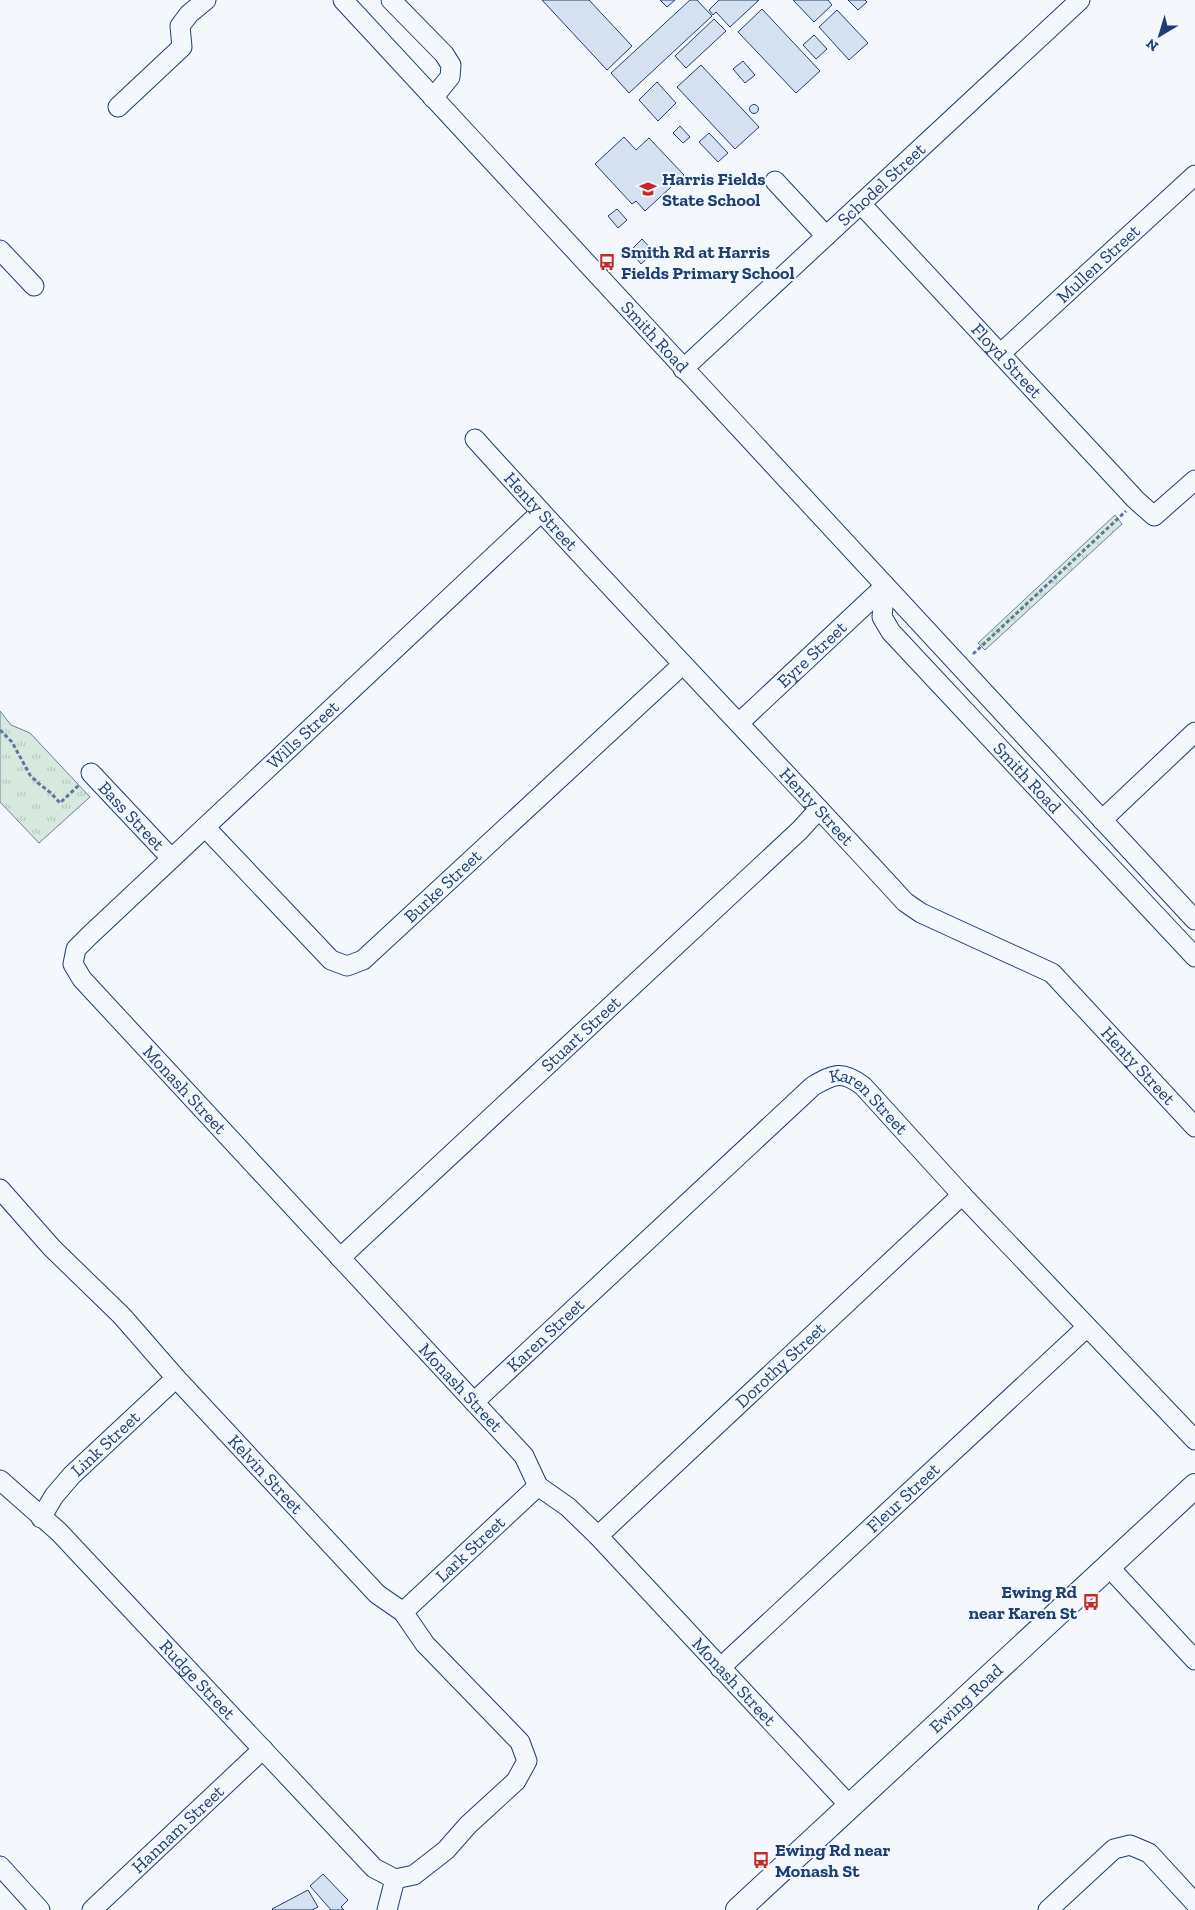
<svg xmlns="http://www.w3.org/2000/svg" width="1195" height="1910" font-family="'Zilla Slab',serif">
  <defs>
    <pattern id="grass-tufts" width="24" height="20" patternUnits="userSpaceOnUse" patternTransform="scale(1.25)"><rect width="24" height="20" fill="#d7e8df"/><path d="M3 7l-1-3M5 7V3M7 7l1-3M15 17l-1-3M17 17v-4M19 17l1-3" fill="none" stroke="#b8c8c3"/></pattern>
  </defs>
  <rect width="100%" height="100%" fill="#f4f7fb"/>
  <path fill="url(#grass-tufts)" stroke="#687fa3" d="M1115 515 1122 524 985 650 978 643Z
    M0 711 11 725 30 733 90 797 39 843 0 802Z"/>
  <path fill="#d5e0f0" stroke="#1d3f73" d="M542 0H589L632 46 607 70Z
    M660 0H675L667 7Z
    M690 0H697L712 16 629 93 611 73Z
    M719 0H759L730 27 716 12 713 15 709 10Z
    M793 0H828L832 5 814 22Z
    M848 0H865L867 2 858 10Z
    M762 9 820 71 796 93 738 32Z
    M837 10 868 43 849 60 819 27Z
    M714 19 726 31 686 68 675 56Z
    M814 35 827 49 816 59 803 45Z
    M743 61 755 75 745 83 733 69Z
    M701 65 759 127 735 149 677 87Z
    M657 82 676 103 658 121 639 100Z
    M749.5 109a4.5 4.5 0 1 1 9 0a4.5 4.5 0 1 1-9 0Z
    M680 126 690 137 683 143 673 133Z
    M709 133 728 153 718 162 699 142Z
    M624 137 636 150 649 138 684 175 645 211 636 201 632 204 595 164Z
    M617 209 627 220 618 228 608 216Z
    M642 239 654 252 641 264 630 251Z
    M323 1874 348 1900 341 1907 344 1910H331L310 1886Z
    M308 1890 318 1907 312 1910H273L272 1909Z"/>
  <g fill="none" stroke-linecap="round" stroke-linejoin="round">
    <g stroke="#1d3f73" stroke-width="21">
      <g id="minor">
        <path id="s1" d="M343 0 1195 920"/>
        <path d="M391 0 444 54 451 65 450 77 433 98"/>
        <path d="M118 107 182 47 180 26 189 14 206 0"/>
        <path d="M775 181 826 236"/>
        <path id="s2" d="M861 204 1136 500 1154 516 1195 480"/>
        <path d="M0 250 34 286"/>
        <path id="s3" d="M1001 353 1195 175"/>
        <path id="s4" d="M683 369 1080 0"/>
        <path id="s5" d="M475 439C616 596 763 747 905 902L921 913 1052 973 1195 1127"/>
        <path id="s6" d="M541 512 89 936 76 949 73 964 82 979 524 1456 538 1486 568 1507 598 1536 850 1806"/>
        <path id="s7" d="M885 586 882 617 891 632 1195 957"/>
        <path id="s8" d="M739 723 885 586"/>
        <path id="s9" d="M91 773 171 858"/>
        <path d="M1102 820 1195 732"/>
        <path id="s10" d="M205 827 331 960 347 966 363 960 682 665"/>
        <path id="s11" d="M0 1189 52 1248 122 1316 176 1378 377 1594 403 1612 425 1644 520 1742 527 1761 516 1781 468 1825 446 1850 414 1875 395 1879"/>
        <path id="s12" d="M340 1258 800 830 819 809"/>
        <path id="s13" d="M474 1402 813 1086C834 1074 842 1070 863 1086L962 1195 1195 1440"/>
        <path id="s14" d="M0 1480 59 1532 374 1868 395 1879"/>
        <path id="s15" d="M41 1518 54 1496 72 1475 176 1378"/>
        <path id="s16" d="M598 1536 962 1195"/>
        <path d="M1109 1567 1195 1660"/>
        <path id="s17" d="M403 1612 538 1486"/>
        <path id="s18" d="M720 1668 1087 1327"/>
        <path d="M0 1866 40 1910"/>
        <path id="s19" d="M92 1910 263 1749"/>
        <path d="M387 1910 395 1879"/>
        <path d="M1048 1910 1114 1849 1130 1845 1149 1853 1195 1903"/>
      </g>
    </g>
    <g stroke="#1d3f73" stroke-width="26">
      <g id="major">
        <path id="s20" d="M738 1910 1195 1486"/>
      </g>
    </g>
    <path stroke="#5e769c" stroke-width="3" stroke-dasharray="4 2.5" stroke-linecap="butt" d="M973 654 1126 511
      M0 730 12 742 30 775 38 783 51 793 60 803 80 784"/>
    <use href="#minor" stroke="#f4f7fb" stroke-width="19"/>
    <use href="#major" stroke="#f4f7fb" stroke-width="24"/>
  </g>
  <defs>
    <g id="school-bare" transform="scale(1.35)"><path d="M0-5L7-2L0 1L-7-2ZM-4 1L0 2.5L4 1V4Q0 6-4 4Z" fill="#c62828" stroke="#f4f7fb" stroke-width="2.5" paint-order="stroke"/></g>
    <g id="bus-bare" transform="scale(1.35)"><path d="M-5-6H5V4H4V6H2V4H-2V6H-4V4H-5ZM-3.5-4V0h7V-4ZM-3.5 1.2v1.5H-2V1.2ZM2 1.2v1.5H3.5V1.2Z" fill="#c62828" stroke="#f4f7fb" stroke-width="2.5" paint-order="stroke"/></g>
  </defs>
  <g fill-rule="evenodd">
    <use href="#school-bare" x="648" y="189"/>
    <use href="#bus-bare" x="607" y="262"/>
    <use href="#bus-bare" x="1091" y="1602"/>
    <use href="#bus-bare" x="761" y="1860"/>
  </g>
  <g text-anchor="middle" stroke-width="4" stroke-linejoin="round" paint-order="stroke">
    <g font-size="18" font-weight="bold" fill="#1d3f73" stroke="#f4f7fb" text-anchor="start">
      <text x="662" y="185">Harris Fields<tspan x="662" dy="21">State School</tspan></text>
      <text x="621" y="258">Smith Rd at Harris<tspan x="621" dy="21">Fields Primary School</tspan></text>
      <text x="1077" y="1598" text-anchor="end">Ewing Rd<tspan x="1077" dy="21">near Karen St</tspan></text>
      <text x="775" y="1856">Ewing Rd near<tspan x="775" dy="21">Monash St</tspan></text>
    </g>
    <g font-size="18" fill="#1d3f73" stroke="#f4f7fb">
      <text dy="6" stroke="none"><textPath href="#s4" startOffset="271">Schodel Street</textPath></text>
      <text dy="6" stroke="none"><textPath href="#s3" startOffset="132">Mullen Street</textPath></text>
      <text dy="6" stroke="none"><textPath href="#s1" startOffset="459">Smith Road</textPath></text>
      <text dy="6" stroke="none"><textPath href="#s2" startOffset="214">Floyd Street</textPath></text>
      <text dy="6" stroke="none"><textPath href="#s5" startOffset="98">Henty Street</textPath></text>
      <text dy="6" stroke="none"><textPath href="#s8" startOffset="100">Eyre Street</textPath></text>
      <text transform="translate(303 735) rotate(-43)" y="6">Wills Street</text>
      <text dy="6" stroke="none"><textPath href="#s7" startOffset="248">Smith Road</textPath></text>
      <text dy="6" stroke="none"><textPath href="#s5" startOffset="502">Henty Street</textPath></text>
      <text dy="6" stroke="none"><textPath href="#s9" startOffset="59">Bass Street</textPath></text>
      <text dy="6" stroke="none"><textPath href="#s10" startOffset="326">Burke Street</textPath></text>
      <text dy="6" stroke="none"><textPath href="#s12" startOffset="329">Stuart Street</textPath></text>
      <text dy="6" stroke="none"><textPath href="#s5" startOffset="922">Henty Street</textPath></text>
      <text dy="6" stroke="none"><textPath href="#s6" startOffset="822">Monash Street</textPath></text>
      <text dy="6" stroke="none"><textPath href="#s13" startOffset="531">Karen Street</textPath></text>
      <text dy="6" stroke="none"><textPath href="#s13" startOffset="98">Karen Street</textPath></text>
      <text dy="6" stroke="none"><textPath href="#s16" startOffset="250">Dorothy Street</textPath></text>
      <text dy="6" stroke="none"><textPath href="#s6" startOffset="1228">Monash Street</textPath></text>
      <text dy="6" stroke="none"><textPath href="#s15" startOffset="99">Link Street</textPath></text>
      <text dy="6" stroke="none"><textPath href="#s11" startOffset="390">Kelvin Street</textPath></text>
      <text dy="6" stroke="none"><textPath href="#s18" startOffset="250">Fleur Street</textPath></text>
      <text dy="6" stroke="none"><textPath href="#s17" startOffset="92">Lark Street</textPath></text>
      <text dy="6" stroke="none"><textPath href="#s14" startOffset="281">Rudge Street</textPath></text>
      <text dy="6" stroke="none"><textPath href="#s6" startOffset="1632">Monash Street</textPath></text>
      <text dy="6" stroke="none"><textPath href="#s20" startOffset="311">Ewing Road</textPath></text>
      <text dy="6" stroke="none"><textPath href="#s19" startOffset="118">Hannam Street</textPath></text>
    </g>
  </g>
  <g transform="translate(1160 35) rotate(218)" stroke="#f4f7fb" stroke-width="4" paint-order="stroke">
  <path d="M0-4L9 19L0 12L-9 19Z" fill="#1d3f73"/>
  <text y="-8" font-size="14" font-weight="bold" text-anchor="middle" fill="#1d3f73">N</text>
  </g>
</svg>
